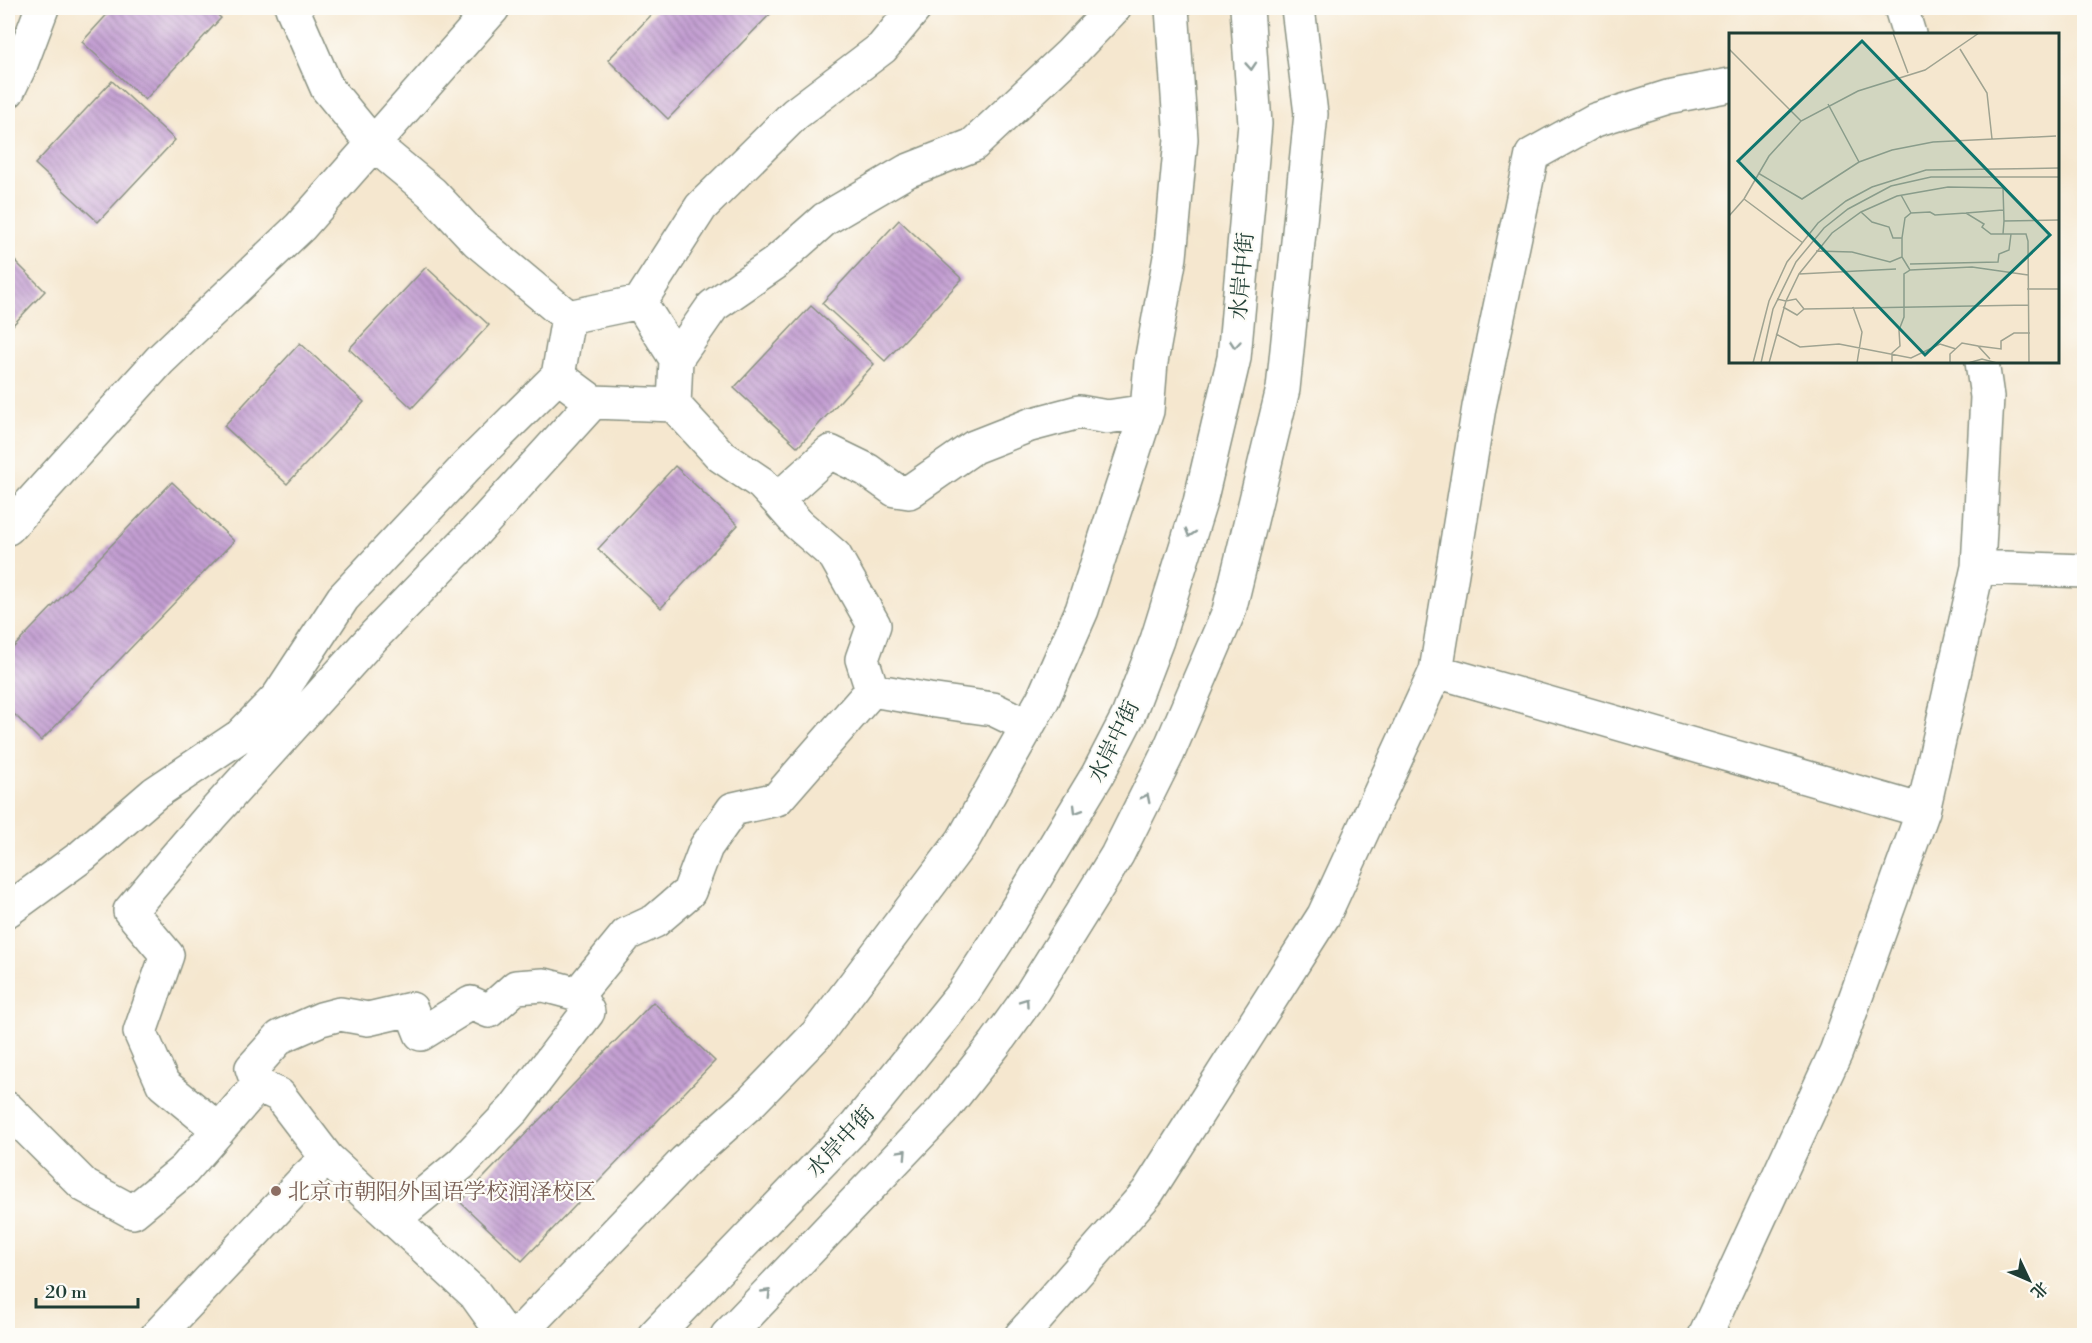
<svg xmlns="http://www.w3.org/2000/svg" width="2092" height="1343" font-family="'Libre Bodoni','Noto Serif SC',serif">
  <defs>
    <pattern id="building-back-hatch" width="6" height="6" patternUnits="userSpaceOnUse" patternTransform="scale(1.5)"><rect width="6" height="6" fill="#c29dd1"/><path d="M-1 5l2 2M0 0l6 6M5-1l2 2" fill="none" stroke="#9d81aa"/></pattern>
  </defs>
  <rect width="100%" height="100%" fill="#fdfcf7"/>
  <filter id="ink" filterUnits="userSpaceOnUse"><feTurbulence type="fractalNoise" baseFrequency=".0167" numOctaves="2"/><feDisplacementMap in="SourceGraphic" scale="12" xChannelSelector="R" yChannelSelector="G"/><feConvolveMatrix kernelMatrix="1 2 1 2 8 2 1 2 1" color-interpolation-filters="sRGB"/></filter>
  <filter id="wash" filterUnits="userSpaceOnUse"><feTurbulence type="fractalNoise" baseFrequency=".008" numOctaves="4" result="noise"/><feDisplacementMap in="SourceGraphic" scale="24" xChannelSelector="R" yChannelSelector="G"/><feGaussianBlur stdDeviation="1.35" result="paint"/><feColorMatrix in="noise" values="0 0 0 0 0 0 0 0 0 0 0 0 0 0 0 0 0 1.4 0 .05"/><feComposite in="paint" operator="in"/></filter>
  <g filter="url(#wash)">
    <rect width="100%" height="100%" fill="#f5e7cf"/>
    <g id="blocks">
      <path fill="url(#building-back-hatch)" d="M113 8H210L221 18 145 100 82 42Z
        M658 8H776L668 119 608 60Z
        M112 81 175 140 98 222 35 164Z
        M899 220 962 279 885 361 822 303Z
        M8 254 45 291 8 330Z
        M426 267 489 325 412 408 349 349Z
        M811 306 874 364 798 447 734 388Z
        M300 343 364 402 287 484 224 426Z
        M675 466 738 525 661 608 598 549Z
        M172 482 234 541 41 741 8 708V653Z
        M653 1002 715 1061 522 1261 460 1202Z"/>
    </g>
  </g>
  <g filter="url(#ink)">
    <use href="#blocks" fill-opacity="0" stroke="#8a9282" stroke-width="1.5"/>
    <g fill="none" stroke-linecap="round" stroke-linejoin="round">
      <g stroke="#8a9282" stroke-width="36">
        <path id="street" d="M292 8 327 88 373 144 432 193 477 241 568 317 558 376 593 402 674 405
          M1114 8 1071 53 973 145 907 171 825 219 774 264 713 306 676 359 674 405 721 456 761 483 777 500 830 452 867 470 895 490 909 492 974 447 1030 425 1079 412 1107 417 1147 411
          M1901 8 1909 34
          M8 91 21 64 42 8
          M640 302 701 207 795 114 882 48 915 8
          M568 317 640 302 676 359
          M8 528 160 360 300 227 493 8
          M1978 567 2084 571
          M1436 671 1923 811
          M872 690 929 700 993 709 1028 726
          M8 910 82 856 155 793 240 736 278 697 343 598 466 467 558 376
          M258 1085 252 1068 280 1037 321 1019 340 1014 368 1019 411 1009 421 1034 471 1003 489 1011 516 987 544 985 578 994 627 934 655 921 689 892 706 847 733 809 777 799 872 690 862 659 874 625 835 556 798 524 777 500
          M8 1109 85 1186 133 1212 184 1170 258 1085 279 1095 327 1158
          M219 1130 163 1084 140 1032 167 955 130 911 210 817 375 635 473 534 593 402
          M394 1219 461 1164 514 1109 588 1012 578 994
          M157 1336 302 1182 327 1158 475 1294 498 1326 514 1336
          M517 1336 685 1161 750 1103 817 1034 963 840 1043 699 1082 610 1147 411 1151 362 1170 257 1181 139 1172 8
          M1021 1336 1147 1193 1324 915 1436 671 1479 407 1532 155 1595 120 1668 97 1730 85
          M1705 1336 1836 1052 1923 811 1978 567 1987 397 1982 362"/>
      </g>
      <g stroke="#8a9282" stroke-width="36">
        <path id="secondary" d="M654 1336 855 1127 963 993 1001 935 1098 774 1128 716 1157 640 1200 502 1234 358 1255 124 1247 8
          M727 1336 942 1111 995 1044 1029 997 1092 896 1117 855 1168 753 1229 611 1283 389 1311 114 1298 8"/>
      </g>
      <use href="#street" stroke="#fff" stroke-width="33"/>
      <use href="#secondary" stroke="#fff" stroke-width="33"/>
    </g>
    <defs><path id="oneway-chevron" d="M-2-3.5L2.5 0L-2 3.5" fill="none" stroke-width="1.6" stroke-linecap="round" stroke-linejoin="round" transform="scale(1.5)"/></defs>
    <g stroke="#8f9e9a">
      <use href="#oneway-chevron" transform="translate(1251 66) rotate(86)"/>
      <use href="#oneway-chevron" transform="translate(1235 344) rotate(95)"/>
      <use href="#oneway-chevron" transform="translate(1190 533) rotate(107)"/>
      <use href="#oneway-chevron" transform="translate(1146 798) rotate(-63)"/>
      <use href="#oneway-chevron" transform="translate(1077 810) rotate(121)"/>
      <use href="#oneway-chevron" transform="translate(1025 1002) rotate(-55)"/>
      <use href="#oneway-chevron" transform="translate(903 1153) rotate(-47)"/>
      <use href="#oneway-chevron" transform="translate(767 1293) rotate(-46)"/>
    </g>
  </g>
  <circle fill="#8d6e63" stroke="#fdfcf7" stroke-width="2" cx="276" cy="1191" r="6"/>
  <g text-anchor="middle" stroke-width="4.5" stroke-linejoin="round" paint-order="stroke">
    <g font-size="22" fill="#1f3d34" stroke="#fdfcf7">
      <text transform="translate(1241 276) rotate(-85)" y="8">水岸中街</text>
      <text transform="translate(1113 741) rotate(-64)" y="8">水岸中街</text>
      <text transform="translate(840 1141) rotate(-47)" y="8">水岸中街</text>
    </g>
    <g font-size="22" fill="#785e54" stroke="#fdfcf7" text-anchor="start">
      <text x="288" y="1199">北京市朝阳外国语学校润泽校区</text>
    </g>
  </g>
  <g transform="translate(1729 33)">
    <rect width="330" height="330" fill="#f5e7cf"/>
    <path fill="none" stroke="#9fa391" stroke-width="1.5" d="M164 0 179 40M0 16 72 88M231 16 258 60 263 106M99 71 130 129M29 140 73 166 130 129 163 117 204 109 327 103M172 162 182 180M15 166 74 210M237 180 274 177M0 183 15 166 40 123 72 88 129 58 196 37 250 0M275 188 274 201H297L299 208 300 330M173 205 176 185 182 180 201 179 206 182 237 180 255 191 253 194 262 201H274M87 218 123 219 161 229 173 224V205H164L160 194 143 189 132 179M181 231 269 229 270 221 280 217 282 201M181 237 243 234 299 242M70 241 167 236M298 256H330M300 272 75 276 67 266 57 268 70 241 103 200 132 179 168 163 219 154 274 155 275 188 330 187M54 274 68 282 75 276M124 274 133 299 128 330M47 301 71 314 110 311 182 325 211 311 227 316M249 313 272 316V308L285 300H301M24 330 40 268 58 229 89 190 117 168 143 154 197 137 330 135M32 330 44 276 67 229 95 195 119 176 162 153 202 144H330M40 330 57 268 48 266M163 330V320L171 313 170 297 175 284V241L181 237 173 224M221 330V321L233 310 249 313 261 326M239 330 253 326 268 330"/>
    <path fill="#0f766e" fill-opacity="0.15" stroke="#0f766e" stroke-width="3" d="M133 8 321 202 196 322 9 128Z"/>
    <rect width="330" height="330" fill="none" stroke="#1f3d34" stroke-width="3"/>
  </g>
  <rect width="2092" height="1343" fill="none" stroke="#fdfcf7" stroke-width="30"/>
  <g transform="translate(2029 1280) rotate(134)" stroke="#fdfcf7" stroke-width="4.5" paint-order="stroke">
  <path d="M0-4.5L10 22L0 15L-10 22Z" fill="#1f3d34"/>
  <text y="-9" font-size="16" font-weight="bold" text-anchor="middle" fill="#1f3d34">北</text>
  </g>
  <path d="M36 1298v9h102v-9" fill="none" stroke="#1f3d34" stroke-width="3"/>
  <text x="45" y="1298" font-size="18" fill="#1f3d34" stroke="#fdfcf7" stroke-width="4.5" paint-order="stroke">20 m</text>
</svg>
